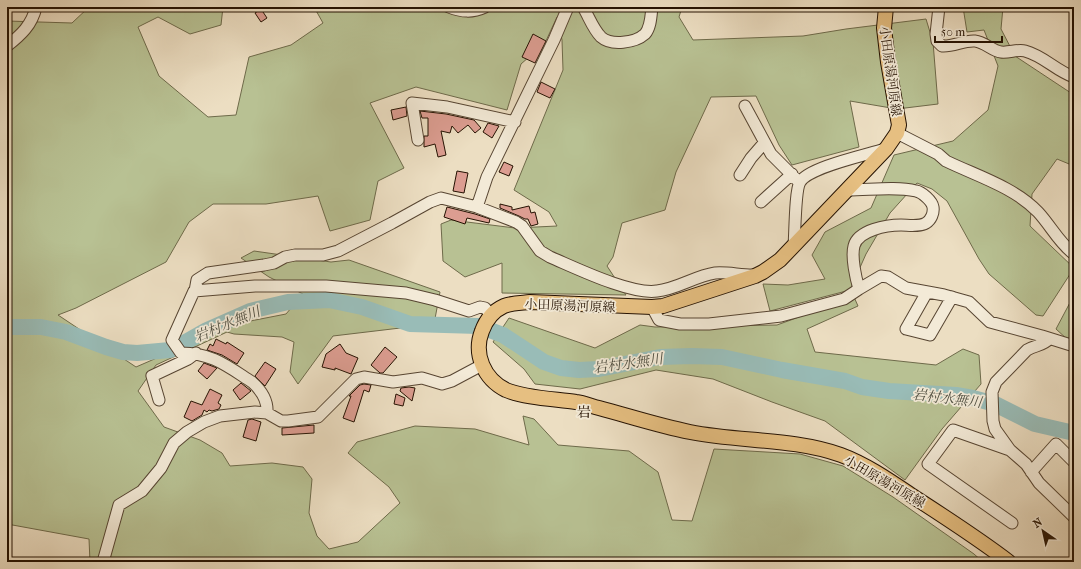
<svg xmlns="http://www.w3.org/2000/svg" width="1081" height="569" font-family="'IM FELL French Canon','Noto Serif JP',serif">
  <rect width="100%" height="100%" fill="#ecdec2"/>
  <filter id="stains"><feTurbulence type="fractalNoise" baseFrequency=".005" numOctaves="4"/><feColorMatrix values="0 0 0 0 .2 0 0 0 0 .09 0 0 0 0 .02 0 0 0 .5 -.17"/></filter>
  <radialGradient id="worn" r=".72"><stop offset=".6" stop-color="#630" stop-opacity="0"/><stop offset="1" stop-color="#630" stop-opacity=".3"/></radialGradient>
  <path fill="#b8c193" stroke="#6e6a4a" d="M89 7H223L221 25 190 34 158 17 138 27 159 76 208 117 236 115 249 57 291 45 323 23 314 7H682L679 17 693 40 803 36 846 29 926 19 933 42 938 104 897 109 850 101 859 147 792 165 779 145 756 96 711 97 676 172 665 210 622 223 613 257 607 266 626 295 502 293V263L465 277 443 261 441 224 451 220 515 228 557 226 549 212 514 190 563 70 562 40 557 17 545 43 521 64 507 110 416 87 370 103 404 168 378 181 370 220 330 231 318 196 266 204H213L189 222 166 262 76 308 58 315 136 367 235 324 286 314 303 294 269 277 241 258 254 251 331 262 349 260 440 292 434 324 333 336 298 384 290 372 294 342 282 337 234 334 227 332 156 365 138 391 164 427 200 440 222 453 230 466 272 463 303 467 312 479 309 513 317 536 329 549 358 542 400 503 389 487 348 453 357 442 415 426 475 429 529 445 523 416 534 419 558 445 629 451 658 472 672 520 692 521 714 449 800 454 843 466 893 497 974 554 983 562H90L89 539 7 524V21L72 23Z
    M963 7H1003L1001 29 1015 56 1074 95V166L1057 159 1032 194 1030 226 1074 268 1043 316 1036 315 989 274 979 259 947 201 932 189 917 183 890 213 866 254 850 290 770 311 763 284 788 285 825 279 812 255 825 232 871 208 894 155 953 141 988 110 998 66 984 30 967 32Z
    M1074 295V342L1068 340 1056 329Z
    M854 297 858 306 807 329 815 352 936 365 963 349 979 355 981 384 942 429 905 480 825 421 772 402 713 379 656 370 580 389 535 384 524 369 493 342 509 318 595 348 640 325 655 327 777 325Z"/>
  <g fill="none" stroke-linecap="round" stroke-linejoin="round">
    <path stroke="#99bcb7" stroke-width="16" d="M7 327H41L66 332 106 347 123 352 137 353 170 350 184 343 207 330 250 311 288 302 329 300 362 307 410 324 479 326 503 335 544 362 561 368 579 370 599 369 660 357 692 356 722 357 782 370 845 381 862 387 889 391 956 395 973 398 995 404 1035 424 1074 433"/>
  </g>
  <path fill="#dc9d91" stroke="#251202" d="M261 9 267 18 261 22 255 13Z
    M533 34 546 41 535 63 522 57Z
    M541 82 555 89 550 98 537 92Z
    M406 107 407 116 393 120 391 110Z
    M420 111 446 114 474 120 481 128 475 133 468 125 458 133 452 126 450 133 441 131 446 155 438 157 435 144 424 147V136H428V118H422Z
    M488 123 499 126 492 138 483 132Z
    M504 162 513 166 509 176 499 172Z
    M457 171 468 173 464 193 453 191Z
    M500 204 512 207V210L529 206 531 213 535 212 538 224 531 226 528 219H525L519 216 500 208Z
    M447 207 475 214 490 219 489 223 467 218 465 224 444 217Z
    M216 339 226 344 227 342 244 353 237 364 222 355 207 350 210 344 213 346Z
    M340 344 346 353 358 358 351 374 335 368V370L322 367 326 354Z
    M385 347 397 357 383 373H380L371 365Z
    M265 362 276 369 265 386 255 376Z
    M204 363 217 368 207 379 198 371Z
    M241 383 251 391 240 400 233 390Z
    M364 384 371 385 369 392 364 390 354 422 343 418 351 396H349L360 385Z
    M409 387 415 388 412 401 400 391 401 388Z
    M210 389 222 395 218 403 221 405 219 409 212 411 209 410 207 412 204 410 202 415 192 421 184 417 191 401 202 405Z
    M396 394 405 398 403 406 394 404Z
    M252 419 261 422 256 441 243 437 248 420Z
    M314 425V433L282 435V428Z"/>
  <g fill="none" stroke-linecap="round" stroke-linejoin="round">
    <g stroke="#574532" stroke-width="13">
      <path id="minor" d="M449 7C462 12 472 13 485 7
        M583 7C589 17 593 29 601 37 611 46 635 43 645 34 651 27 651 15 652 7
        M939 7 936 34 937 41 942 46C953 47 964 40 975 41 985 42 992 51 1001 52 1009 53 1018 49 1025 51 1044 56 1056 71 1074 77
        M7 46C21 35 32 25 36 7
        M745 106 771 154 799 182
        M897 133 938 154 946 161C977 176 1014 187 1038 212 1051 226 1059 243 1074 254
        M418 140 412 103 447 107 515 122
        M740 175 751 158 764 143
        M848 190C870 190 896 186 916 191 922 192 932 201 933 207 934 213 931 220 926 223 920 227 908 225 901 225 887 225 858 230 854 246 851 257 856 279 859 289L881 276 888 277 906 288 944 295 969 302 990 322 1042 336 1074 346
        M761 202 792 174
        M477 207 487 177 554 40 568 7
        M794 246C795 234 795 190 800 182 809 167 867 155 885 149
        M195 291 197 280 208 273 264 265 274 263 285 257 295 255H323L338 251 392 223 430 202 441 198 477 207 516 222 522 226 540 251 550 257C576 268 631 295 657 291 677 289 695 276 715 273 727 272 740 275 752 275
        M927 292 906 329 930 335 952 297
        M652 307 659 320 680 324H709L781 316 844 299 859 289
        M1049 339C1043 346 1035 345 1027 350L996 382 992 392 993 421 995 429 1010 450 1026 464 1039 483 1074 517
        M159 400 152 376 188 359 196 353
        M267 413C268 401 261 390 252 382 227 366 212 353 181 353L172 340 194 291 255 286H326L406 293 435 300 469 311 480 307 485 308 491 315
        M1010 450 953 430 928 464 1012 523
        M1031 472 1056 444 1074 462
        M103 562 119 505 142 491 161 468 174 443 187 432 204 422 220 416 255 412 267 413 281 421H288L318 417 356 379 364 377 393 382 422 378 442 384 452 381 482 365"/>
    </g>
    <g stroke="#251202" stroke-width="16">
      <path id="major" d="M886 7 884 28 888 62 899 125 897 133 886 149 780 260 763 272 755 276 663 306 652 307 530 302C521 303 512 303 504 306 493 311 486 320 482 331 473 354 484 379 506 390 525 398 556 399 576 402 584 403 591 406 599 408 629 416 660 426 690 432 740 442 793 438 841 455 868 465 893 483 917 499 948 519 979 539 1009 562"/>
    </g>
    <use href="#minor" stroke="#f3ead7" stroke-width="11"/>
    <use href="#major" stroke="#e6bf81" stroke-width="14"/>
  </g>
  <g text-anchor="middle" stroke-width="3.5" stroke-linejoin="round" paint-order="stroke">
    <g font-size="13" fill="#251202" stroke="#f3ead7">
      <text transform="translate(891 71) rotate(82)" y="5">小田原湯河原線</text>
      <text transform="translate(570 305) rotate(2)" y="5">小田原湯河原線</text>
      <text transform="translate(885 481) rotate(30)" y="5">小田原湯河原線</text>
    </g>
    <g font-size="14" font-style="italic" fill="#4e4e41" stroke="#f3ead7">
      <text transform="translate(227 324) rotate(-23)" y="5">岩村水無川</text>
      <text transform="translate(628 363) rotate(-8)" y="5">岩村水無川</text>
      <text transform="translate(947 398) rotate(7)" y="5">岩村水無川</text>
    </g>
    <g font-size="14" fill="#251202" stroke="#f3ead7">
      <text x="584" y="417">岩</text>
    </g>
  </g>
  <rect width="1081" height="569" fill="none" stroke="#ecdec2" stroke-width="24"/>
  <rect x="8" y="8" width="1065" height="553" fill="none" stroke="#251202" stroke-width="2"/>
  <rect x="12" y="12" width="1057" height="545" fill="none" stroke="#251202"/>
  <g transform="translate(1043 531) rotate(326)" stroke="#f3ead7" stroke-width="3" paint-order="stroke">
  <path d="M0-3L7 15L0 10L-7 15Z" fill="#251202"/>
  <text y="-6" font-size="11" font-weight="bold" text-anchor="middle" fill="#251202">N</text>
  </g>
  <path d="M935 36v6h67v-6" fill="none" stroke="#251202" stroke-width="2"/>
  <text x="941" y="36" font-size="12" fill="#251202" stroke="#f3ead7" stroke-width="3" paint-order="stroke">50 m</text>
  <rect width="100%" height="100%" filter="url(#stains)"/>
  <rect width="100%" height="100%" fill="url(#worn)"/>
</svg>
